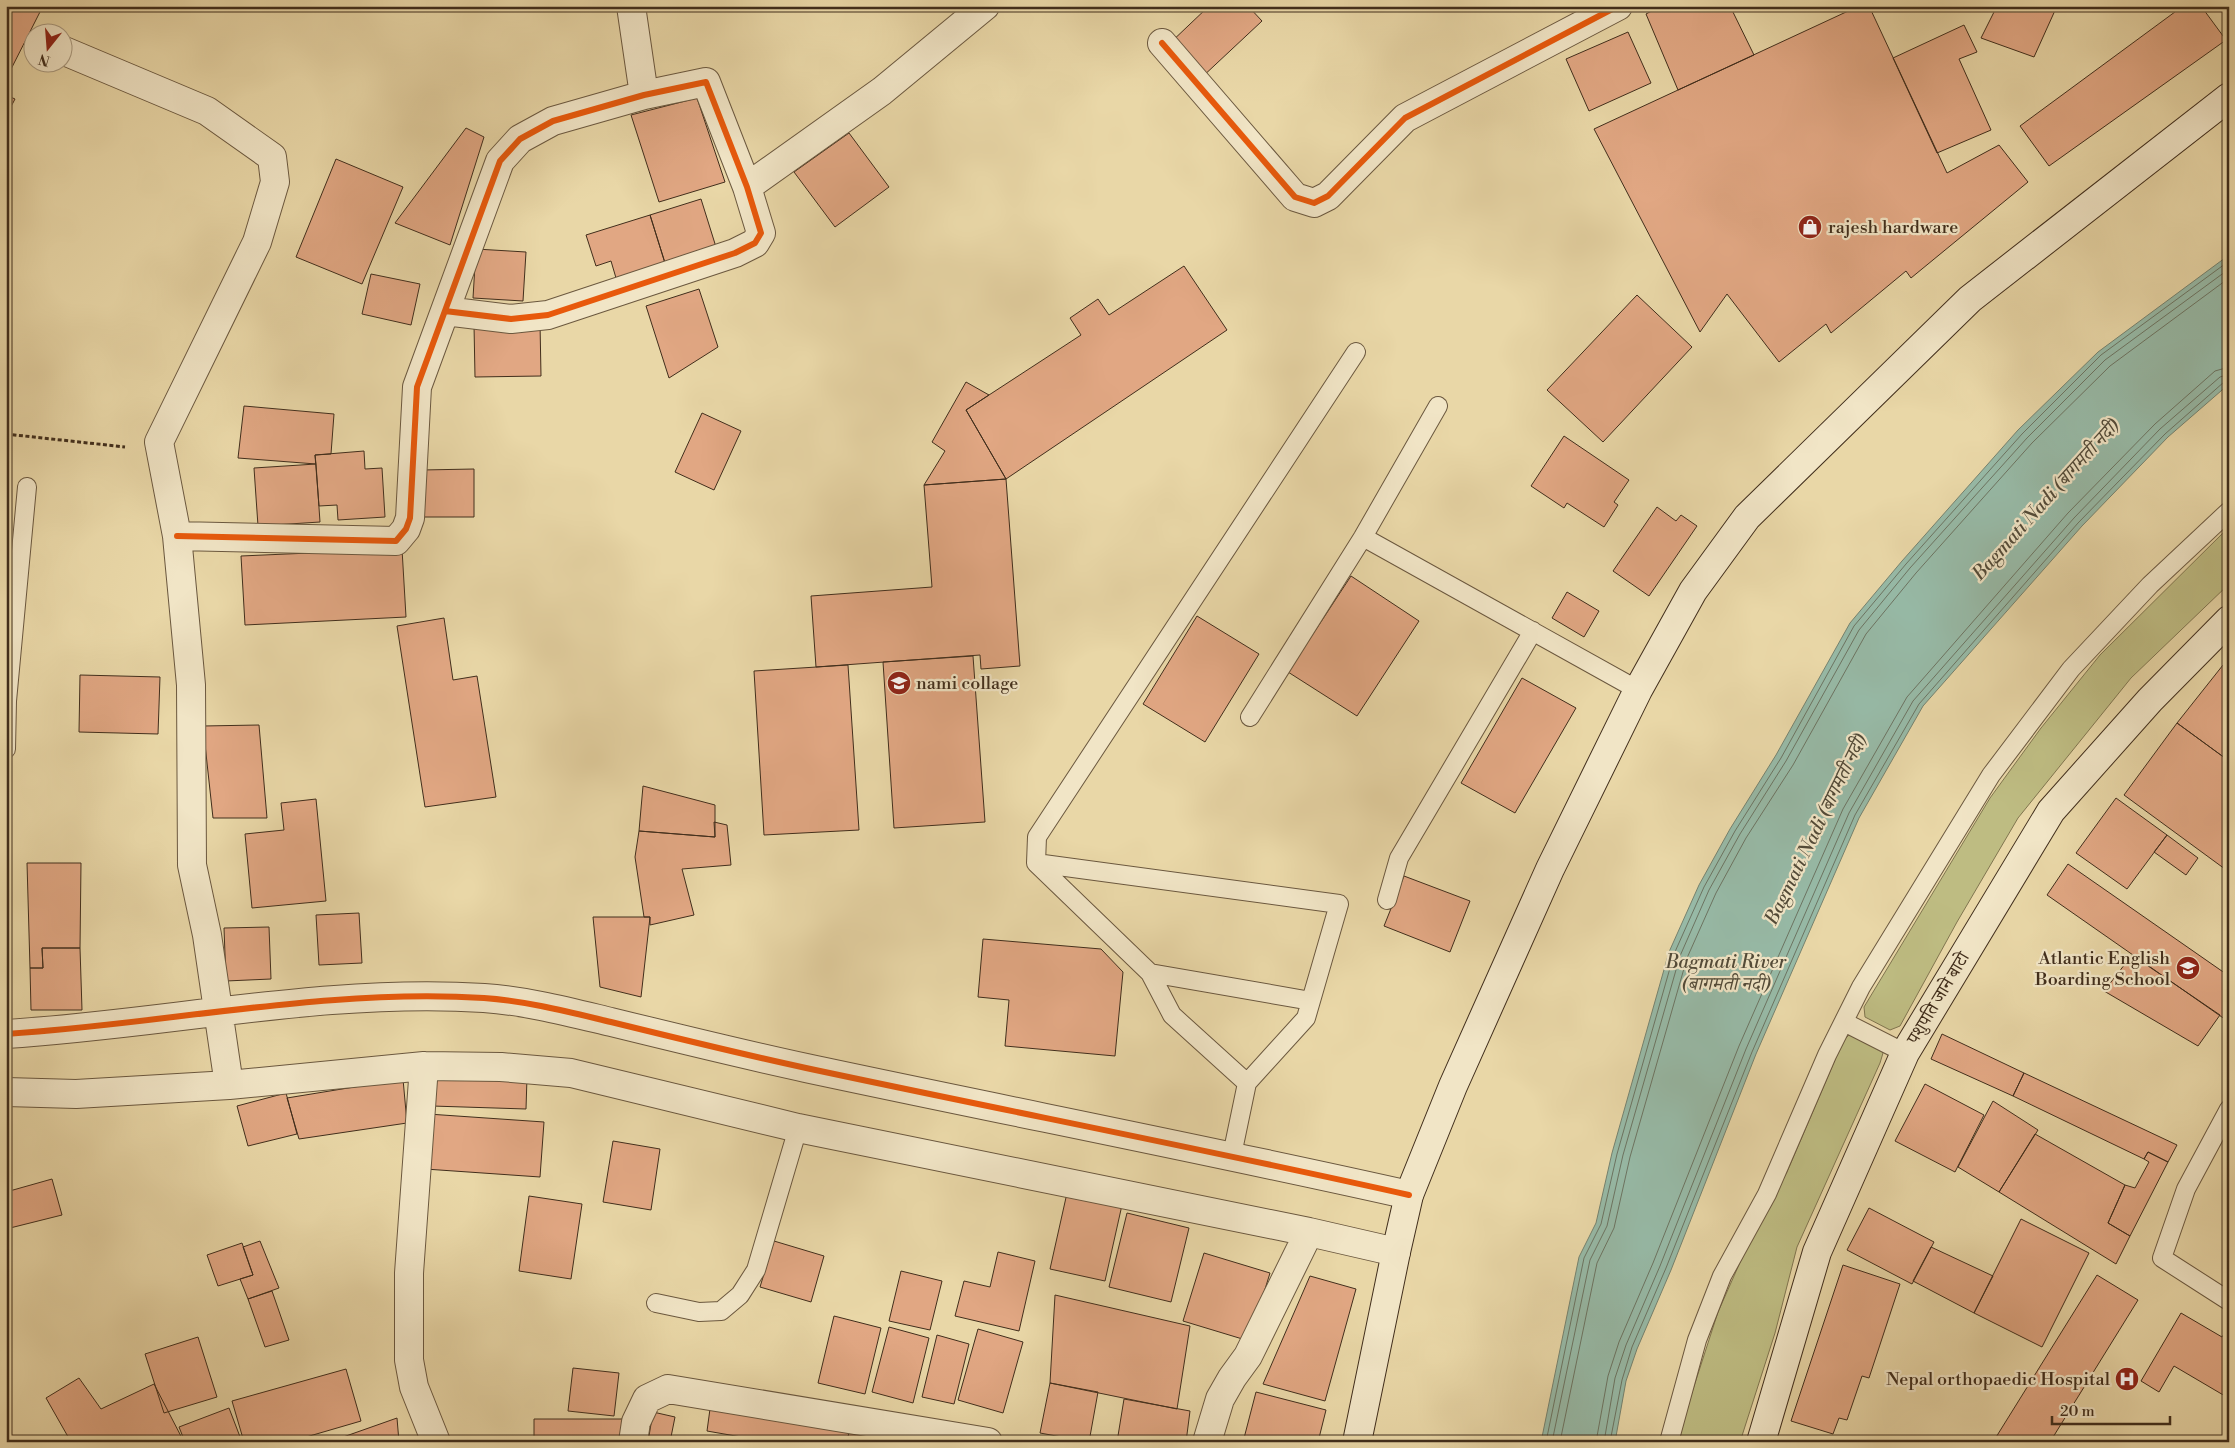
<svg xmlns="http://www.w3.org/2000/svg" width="2235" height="1448" font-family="'Libre Bodoni','Noto Serif Devanagari',serif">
  <rect width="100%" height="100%" fill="#e9d7a7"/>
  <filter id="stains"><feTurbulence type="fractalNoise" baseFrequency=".004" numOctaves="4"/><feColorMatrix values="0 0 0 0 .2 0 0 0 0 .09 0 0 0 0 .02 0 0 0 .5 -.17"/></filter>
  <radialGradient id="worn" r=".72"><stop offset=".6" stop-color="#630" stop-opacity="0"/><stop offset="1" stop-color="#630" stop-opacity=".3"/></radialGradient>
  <path fill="#bebc82" stroke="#80754f" d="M2229 527V584L2131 678 2018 818 1957 922 1900 1026 1890 1030 1865 1017 1864 1007 1990 798 2041 728 2100 655Z
    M1849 1035C1860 1035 1877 1043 1883 1053L1880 1063 1797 1247 1775 1333 1740 1442H1676L1718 1312 1750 1240 1787 1172 1843 1041Z"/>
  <path fill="#97baa7" stroke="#75826f" d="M2229 255V384L2168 437 2082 526 1923 706 1859 818 1756 1054 1671 1270 1637 1349 1626 1381 1615 1442H1541L1579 1257 1596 1223 1612 1153 1669 952 1699 885 1730 829 1776 755 1850 623 1902 561 2018 430 2098 352Z"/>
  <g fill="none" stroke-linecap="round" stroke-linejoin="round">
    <path stroke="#6c7462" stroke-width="1" d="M1546 1442 1584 1258 1601 1224 1617 1154 1674 954 1704 887 1735 831 1781 758 1854 626 1906 564 2022 434 2101 355 2229 261
      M1552 1442 1590 1260 1607 1226 1623 1155 1680 956 1709 890 1740 834 1786 761 1859 630 1910 568 2027 438 2105 360 2229 269
      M1560 1442 1597 1263 1614 1228 1630 1157 1687 958 1716 893 1746 838 1793 765 1866 634 1916 573 2032 443 2110 366 2229 278
      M1596 1442 1608 1376 1619 1342 1653 1263 1739 1046 1843 809 1907 697 2068 513 2155 424 2215 371 2229 367
      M1604 1442 1615 1378 1626 1345 1660 1266 1746 1049 1849 813 1913 701 2074 518 2160 429 2220 377 2229 374
      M1610 1442 1622 1380 1632 1347 1666 1268 1752 1052 1855 815 1919 704 2078 523 2165 434 2224 382 2229 381"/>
  </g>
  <path fill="#e1a783" stroke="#412e1c" d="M43 6 6 79 7 6Z
    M1209 6H1248L1262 21 1200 79 1168 45Z
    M1661 6H1730L1754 55 1678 90 1646 14Z
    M1859 6H1869L1947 173 1999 145 2028 182 1911 278 1906 271 1831 333 1826 324 1779 362 1727 294 1700 332 1594 129Z
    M1997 6H2057L2034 57 1981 38Z
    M2183 6H2201L2226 40 2049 166 2020 126Z
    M1964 25 1977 52 1959 59 1991 130 1937 153 1893 58Z
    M1628 32 1651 83 1589 111 1566 59Z
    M6 95 15 99 6 116Z
    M697 98 725 182 659 202 631 115Z
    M466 128 484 137 450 245 395 223Z
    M849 133 889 187 835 227 794 172Z
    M336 159 403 187 362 284 296 257Z
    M701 199 716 247 665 263 650 215Z
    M650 215 665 263 616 278 611 261 596 266 586 235Z
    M476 249 526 252 523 301 473 298Z
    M1184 266 1227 330 1006 479 966 410 1081 335 1070 318 1098 299 1109 315Z
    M371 274 420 284 411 325 362 314Z
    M699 289 718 347 669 378 646 306Z
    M1637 295 1692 347 1603 442 1547 390Z
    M540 323 541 376 475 377 474 325Z
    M966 382 989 395 966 410 1006 479 924 485 945 451 932 442Z
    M244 406 334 414 331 454 315 455 316 464 238 458Z
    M702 413 741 431 714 490 675 472Z
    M1564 436 1629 480 1614 502 1618 505 1604 527 1567 503 1564 508 1531 486Z
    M364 451 365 469 382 468 385 517 338 520 337 505 319 506 315 455Z
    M316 464 320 522 258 526 254 468Z
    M474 469V517H423L422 470Z
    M1006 479 1020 666 981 669 980 655 816 667 811 596 932 587 924 485Z
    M1657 507 1676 521 1681 515 1697 526 1649 596 1613 571Z
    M402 549 406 617 245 625 241 556Z
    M1351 576 1419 621 1357 716 1288 672Z
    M1567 592 1599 611 1584 637 1552 618Z
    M1197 616 1259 654 1205 742 1143 704Z
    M444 618 453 680 477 676 496 797 425 807 397 626Z
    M973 656 985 822 894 828 883 662Z
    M848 665 859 830 764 835 754 671Z
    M2223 665 2229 669V761L2177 723Z
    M80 675 160 677 158 734 79 732Z
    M1522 678 1576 708 1515 813 1461 783Z
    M2177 723 2229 761V872L2124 795Z
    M259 725 267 818H213L203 726Z
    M643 786 715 805V837L639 831Z
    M2116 798 2167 835 2127 889 2076 853Z
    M316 799 326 901 252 908 245 834 284 830 281 803Z
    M714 822 727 825 731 865 682 869 694 915 650 925V917H644L635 857 639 831 715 837Z
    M2167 835 2198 858 2186 875 2154 852Z
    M27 863H81L80 948H42L43 968H30Z
    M2068 864 2229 976V1022L2047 895Z
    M1404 876 1470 901 1450 952 1384 926Z
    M359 913 362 963 319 965 316 915Z
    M593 917H650L641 997 600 987Z
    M269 927 271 979 226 981 224 928Z
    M983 939 1101 949 1123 972 1115 1056 1005 1046 1009 1000 978 997Z
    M42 948H80L82 1010H31L30 968H43Z
    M2132 955 2220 1015 2198 1046 2104 991Z
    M1942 1034 2024 1073 2013 1096 1931 1059Z
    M2024 1073 2177 1145 2168 1162 2148 1152 2144 1159 2013 1096Z
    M433 1075 527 1077 526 1109 432 1106Z
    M403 1079 407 1123 299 1139 287 1098Z
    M1925 1084 1984 1115 1955 1172 1895 1141Z
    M286 1093 297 1134 248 1146 237 1106Z
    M1993 1101 2038 1130 1999 1192 1958 1167Z
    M428 1114 544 1122 540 1177 425 1169Z
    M2035 1134 2125 1185 2108 1223 2130 1236 2116 1264 1999 1192Z
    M613 1141 660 1149 651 1210 603 1202Z
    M2148 1152 2168 1162 2130 1236 2108 1223 2125 1185 2135 1188 2149 1162 2144 1159Z
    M52 1179 62 1215 6 1229V1192Z
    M1067 1193 1122 1205 1105 1281 1050 1269Z
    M529 1196 582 1204 571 1279 519 1271Z
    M1869 1208 1934 1242 1912 1284 1847 1250Z
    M1127 1213 1189 1228 1171 1302 1109 1287Z
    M2021 1219 2089 1253 2042 1347 1974 1313Z
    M260 1241 279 1288 248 1299 240 1279 253 1275 243 1247Z
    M774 1241 824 1256 811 1302 760 1287Z
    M242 1243 253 1275 218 1286 207 1255Z
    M1931 1247 1993 1276 1974 1313 1913 1281Z
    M998 1252 1035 1261 1019 1331 955 1316 964 1281 990 1287Z
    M1204 1253 1270 1273 1249 1341 1183 1321Z
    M1843 1265 1900 1284 1869 1378 1862 1376 1847 1420 1839 1418 1833 1434 1791 1421Z
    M901 1271 942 1281 930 1330 889 1321Z
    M2097 1275 2138 1300 2050 1442H1993Z
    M1310 1276 1356 1289 1325 1401 1263 1384Z
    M272 1291 289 1340 265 1347 248 1299Z
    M1055 1295 1190 1326 1177 1409 1050 1383Z
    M2181 1313 2222 1337 2229 1326V1426L2225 1396 2174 1366 2159 1392 2141 1381Z
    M834 1316 881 1328 865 1394 818 1383Z
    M889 1327 929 1338 913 1403 872 1392Z
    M978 1329 1023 1342 1003 1413 958 1400Z
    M937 1335 969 1344 954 1404 922 1397Z
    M198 1337 217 1397 164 1413 145 1354Z
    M573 1368 619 1373 614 1416 568 1411Z
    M346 1369 361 1421 289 1442H244L232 1401Z
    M79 1378 101 1409 154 1384 184 1442H71L46 1398Z
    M1050 1383 1098 1392 1089 1442 1040 1433Z
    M1256 1392 1326 1410 1318 1442H1243Z
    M1124 1399 1190 1411 1186 1442H1117Z
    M229 1408 242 1442H185L179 1427Z
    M710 1409 849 1432 847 1442H770L707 1431Z
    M653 1412 675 1417 670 1442H648Z
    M397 1418 399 1442H329Z
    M534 1419H623V1442H534Z
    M849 1432 903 1442H847Z"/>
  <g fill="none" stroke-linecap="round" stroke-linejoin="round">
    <g stroke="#6b583f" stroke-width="20">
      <path id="service" d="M1363 537 1638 690
        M1250 717 1363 537 1438 406
        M6 749 7 701 27 487
        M1036 863 1339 904 1306 1018 1247 1083 1232 1155
        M1387 900 1399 858 1533 631
        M1150 973 1311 1001
        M1844 1022 1905 1053
        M1247 1083 1172 1015 1150 973 1036 863 1037 837 1356 352
        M2229 1109 2186 1189 2162 1258 2229 1301
        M656 1303 699 1312 721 1311 740 1295 756 1270 798 1128
        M1669 1442 1697 1340 1722 1276 1767 1194 1827 1055 1861 987 1991 775 2071 669 2150 585 2229 511"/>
    </g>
    <g stroke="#6b583f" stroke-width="30">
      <path id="minor" d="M631 6 644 95
        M1162 43 1295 197 1314 203 1328 196 1405 118 1618 6
        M62 50 207 111 272 157 275 182 257 242 159 442 177 536 191 685 192 865 207 935 229 1085
        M747 187 882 91 985 6
        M177 536 396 541 406 529 410 518 417 387 500 161 520 139 553 121 644 95 706 82 747 187 761 233 755 243 735 253 548 315 511 319 445 311
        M6 1034C166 1024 324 988 484 998 527 1001 569 1012 611 1022 676 1038 741 1054 806 1068 1007 1111 1209 1150 1409 1195
        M424 1066 409 1273V1360L414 1387 436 1442
        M6 1092 76 1094 229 1085 424 1066 501 1067 571 1073 798 1128 1309 1232 1396 1252
        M633 1442 636 1422 647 1399 668 1389 988 1442
        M1207 1442 1220 1399 1232 1378 1248 1356 1309 1232"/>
    </g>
    <g stroke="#412e1c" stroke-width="30">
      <path id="secondary" d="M1357 1442 1396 1252 1409 1195 1453 1086 1550 869 1638 690 1693 591 1747 517 1970 299 2229 97
        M1761 1442 1817 1252 1905 1053 2051 811 2150 700 2229 620"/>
    </g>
    <path stroke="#412e1c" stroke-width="3" stroke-dasharray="4 2.5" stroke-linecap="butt" d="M6 434 125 447"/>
    <use href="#service" stroke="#f1e5c6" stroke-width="18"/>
    <use href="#minor" stroke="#f1e5c6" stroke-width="28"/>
    <use href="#secondary" stroke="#f1e5c6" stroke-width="28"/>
    <g stroke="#f1e5c6" stroke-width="9">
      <path id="cycleway" d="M1162 43 1295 197 1314 203 1328 196 1405 118 1618 6
        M177 536 396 541 406 529 410 518 417 387 500 161 520 139 553 121 644 95 706 82 747 187 761 233 755 243 735 253 548 315 511 319 445 311
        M6 1034C166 1024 324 988 484 998 527 1001 569 1012 611 1022 676 1038 741 1054 806 1068 1007 1111 1209 1150 1409 1195"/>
    </g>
    <use href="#cycleway" stroke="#e8590c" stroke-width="6"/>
  </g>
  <defs>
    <g id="shop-disc" transform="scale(1.25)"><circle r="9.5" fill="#8f2418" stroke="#f1e5c6"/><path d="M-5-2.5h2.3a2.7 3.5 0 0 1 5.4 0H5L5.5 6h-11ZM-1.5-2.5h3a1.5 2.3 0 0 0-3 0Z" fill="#fff"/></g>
    <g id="university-disc" transform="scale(1.25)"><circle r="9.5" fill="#8f2418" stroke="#f1e5c6"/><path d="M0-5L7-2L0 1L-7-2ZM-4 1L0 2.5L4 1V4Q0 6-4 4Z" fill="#fff"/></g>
    <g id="school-disc" transform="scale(1.25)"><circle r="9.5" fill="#8f2418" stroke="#f1e5c6"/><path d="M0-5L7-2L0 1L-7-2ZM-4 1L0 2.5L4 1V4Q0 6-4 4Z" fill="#fff"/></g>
    <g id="hospital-disc" transform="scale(1.25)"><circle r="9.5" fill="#8f2418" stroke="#f1e5c6"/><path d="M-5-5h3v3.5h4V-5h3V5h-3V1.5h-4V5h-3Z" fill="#fff"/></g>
  </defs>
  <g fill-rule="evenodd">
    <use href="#shop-disc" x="1810" y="227"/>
    <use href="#university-disc" x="899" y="683"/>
    <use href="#school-disc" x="2188" y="968"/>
    <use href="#hospital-disc" x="2127" y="1379"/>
  </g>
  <g text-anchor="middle" stroke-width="4.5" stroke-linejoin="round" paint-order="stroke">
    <g font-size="18" fill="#412e1c" stroke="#f1e5c6" text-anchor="start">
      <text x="1828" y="233">rajesh hardware</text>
      <text x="916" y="689">nami collage</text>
      <text x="2170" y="964" text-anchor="end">Atlantic English<tspan x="2170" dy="21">Boarding School</tspan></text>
      <text x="2110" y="1385" text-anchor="end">Nepal orthopaedic Hospital</text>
    </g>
    <g font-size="18" fill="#412e1c" stroke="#f1e5c6">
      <text transform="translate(1938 998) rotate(-59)" y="6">पशुपति जाने बाटो</text>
    </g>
    <g font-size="19" font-style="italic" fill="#524a38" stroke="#f1e5c6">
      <text transform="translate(2045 499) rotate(-48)" y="7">Bagmati Nadi (बागमती नदी)</text>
      <text transform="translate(1815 829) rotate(-64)" y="7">Bagmati Nadi (बागमती नदी)</text>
      <text x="1726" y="968">Bagmati River<tspan x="1726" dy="22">(बागमती नदी)</tspan></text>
    </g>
  </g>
  <rect width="2235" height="1448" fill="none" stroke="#e9d7a7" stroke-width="25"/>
  <rect x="8" y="8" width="2220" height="1433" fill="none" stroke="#412e1c" stroke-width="2.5"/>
  <rect x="12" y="12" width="2210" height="1423" fill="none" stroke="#412e1c"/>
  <g transform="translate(48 48) rotate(197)"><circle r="24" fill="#f1e5c6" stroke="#ab9c82"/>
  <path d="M0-4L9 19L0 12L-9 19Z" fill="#8f2418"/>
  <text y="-8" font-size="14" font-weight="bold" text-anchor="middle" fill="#412e1c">N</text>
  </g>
  <path d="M2052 1416v8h118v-8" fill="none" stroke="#412e1c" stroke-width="2.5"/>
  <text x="2060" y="1416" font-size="15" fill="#412e1c" stroke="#f1e5c6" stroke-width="4" paint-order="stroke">20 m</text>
  <rect width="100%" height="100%" filter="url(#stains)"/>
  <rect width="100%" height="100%" fill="url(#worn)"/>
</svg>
